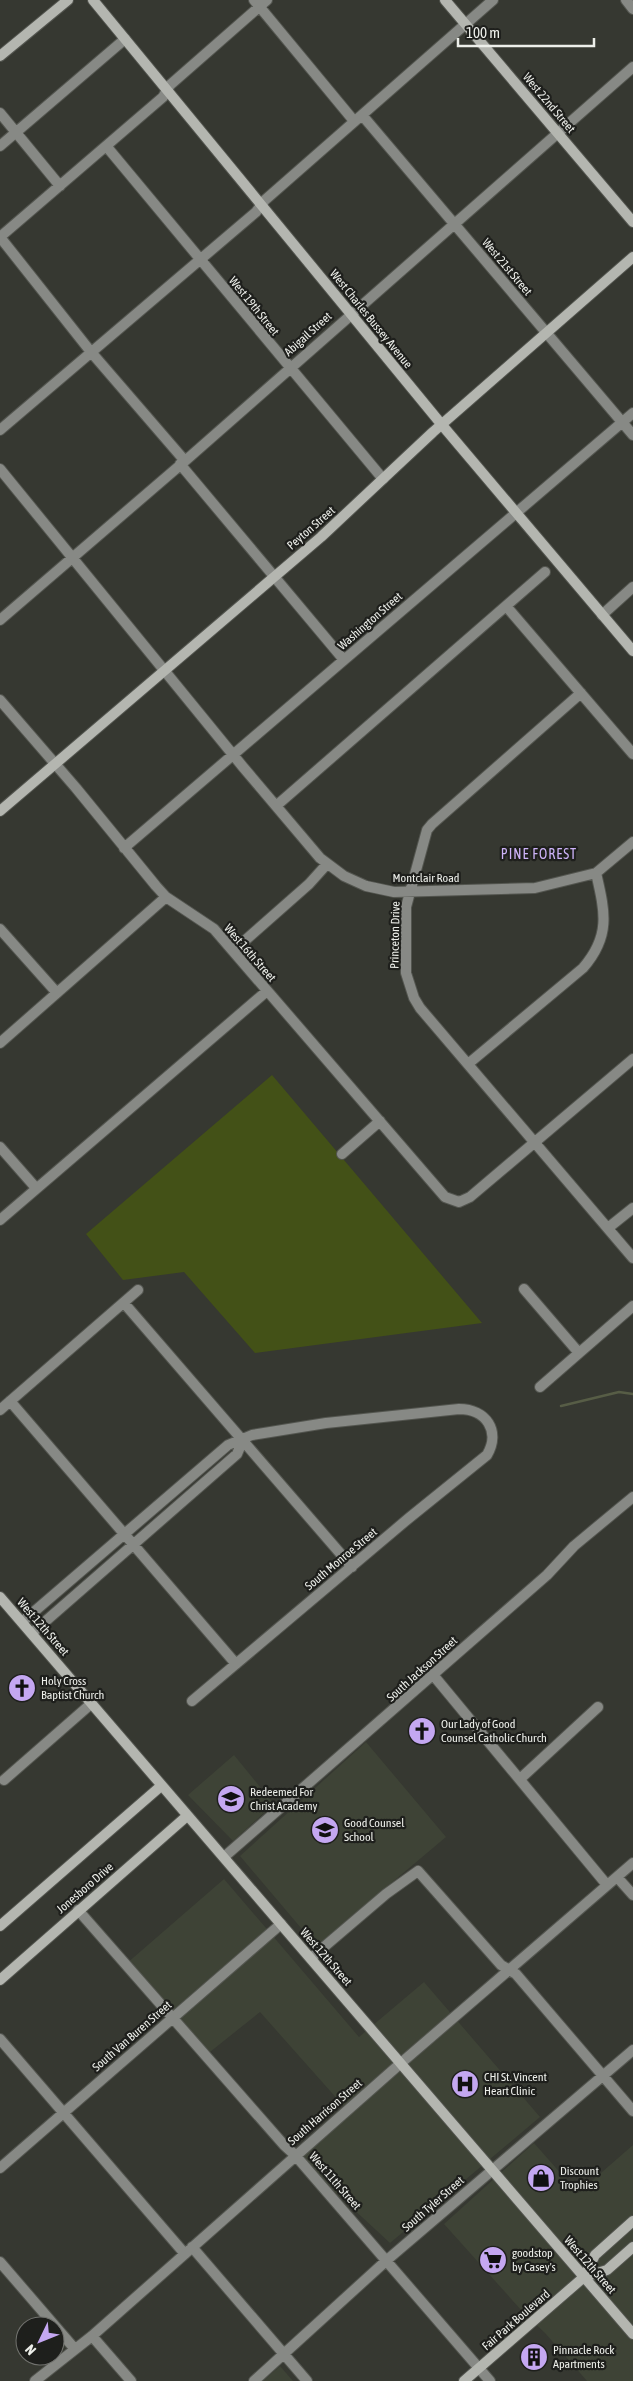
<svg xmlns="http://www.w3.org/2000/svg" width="633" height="2381" font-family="'Asap Condensed',sans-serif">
  <rect width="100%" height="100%" fill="#363831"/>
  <path fill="#3e4336" d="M366 1742 446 1837 320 1943 315 1938 312 1941 240 1856Z
    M234 1755 274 1804 233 1841 188 1795Z
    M224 1879 359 2037 424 1982 540 2117 390 2243 295 2155 347 2110 260 2012 205 2056 126 1964Z
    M534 2143 578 2193 633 2145V2381H587L545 2333 522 2311 444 2224Z
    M280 2366 293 2381H263Z"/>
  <path fill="#435117" d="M272 1075 482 1323 255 1353 184 1272 123 1280 86 1234Z"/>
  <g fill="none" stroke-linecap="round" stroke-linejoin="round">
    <path stroke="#575d46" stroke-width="2.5" d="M561 1406 619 1392 633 1394"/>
    <g stroke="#53554f" stroke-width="12">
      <path id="street" d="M254 0 354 121
        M626 0 633 9
        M0 113 60 186
        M362 115 633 435
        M0 146 125 39
        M107 147 383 479
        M0 237 163 97 170 85 267 0
        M0 237 91 352 185 461
        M0 430 256 212 265 200 493 0
        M180 464 344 660
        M0 469 243 767 320 858 344 876 366 886 394 892 535 888 596 873 633 842
        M506 606 633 754
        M602 615 633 587
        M0 620 185 461 633 67
        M581 693 432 824 427 830 406 907V973L414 998 420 1008 633 1258
        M0 700 76 788 156 886 166 897 214 929 445 1197 459 1202 470 1197 633 1059
        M276 806 545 572
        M124 848 633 413
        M0 929 57 993
        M233 951 309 884 327 864
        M0 1043 166 897
        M468 1064 583 968C611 936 605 912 596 873
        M0 1147 36 1188
        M342 1154 380 1121
        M0 1220 267 991
        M608 1228 633 1208
        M524 1289 579 1353
        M124 1303 352 1567
        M540 1387 633 1306
        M10 1401 236 1664
        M0 1410 138 1290
        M22 1622 228 1445 252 1435 326 1423 459 1409C486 1409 501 1431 487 1455L409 1518 192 1701
        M32 1633 237 1454 243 1440
        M434 1676 607 1885
        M520 1779 598 1707
        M4 1780 92 1703
        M224 1857 547 1575 574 1546 633 1497
        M617 1877 633 1895
        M78 1910 284 2145 295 2155 490 2381
        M311 1958 386 1894 418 1871 501 1965 516 1974 633 2111
        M0 2039 185 2254
        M0 2168 281 1924
        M192 2247 307 2381
        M0 2262 74 2348
        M92 2336 131 2381
        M35 2381 92 2336 401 2063 633 1863
        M254 2381 387 2260 633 2050"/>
    </g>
    <g stroke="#53554f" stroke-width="12">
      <path id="secondary" d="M93 0 442 425 633 651
        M445 0 633 222
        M0 56 68 0
        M0 811 321 537 433 432 633 257
        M0 1597 633 2334
        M0 1926 161 1786
        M0 1980 187 1816
        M584 2277 607 2270 633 2247
        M464 2381 584 2277 595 2255 633 2221"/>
    </g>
    <use href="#street" stroke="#878985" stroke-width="10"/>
    <use href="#secondary" stroke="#b4b6b0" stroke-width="10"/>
  </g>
  <defs>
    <g id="church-disc" transform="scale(1.4375)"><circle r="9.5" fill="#c4a7f1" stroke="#1e1f1c"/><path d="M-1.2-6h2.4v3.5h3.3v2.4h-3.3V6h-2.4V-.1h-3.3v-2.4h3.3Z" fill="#111"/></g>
    <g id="school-disc" transform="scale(1.4375)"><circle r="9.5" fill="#c4a7f1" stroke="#1e1f1c"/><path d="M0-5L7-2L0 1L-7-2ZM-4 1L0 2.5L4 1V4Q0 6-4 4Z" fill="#111"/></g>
    <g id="hospital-disc" transform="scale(1.4375)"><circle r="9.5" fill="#c4a7f1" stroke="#1e1f1c"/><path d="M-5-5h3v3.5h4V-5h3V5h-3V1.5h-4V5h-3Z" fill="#111"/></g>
    <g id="shop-disc" transform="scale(1.4375)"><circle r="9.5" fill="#c4a7f1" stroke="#1e1f1c"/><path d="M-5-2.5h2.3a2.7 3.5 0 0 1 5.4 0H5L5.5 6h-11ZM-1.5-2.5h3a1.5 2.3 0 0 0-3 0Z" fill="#111"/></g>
    <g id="supermarket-disc" transform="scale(1.4375)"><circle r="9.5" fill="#c4a7f1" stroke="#1e1f1c"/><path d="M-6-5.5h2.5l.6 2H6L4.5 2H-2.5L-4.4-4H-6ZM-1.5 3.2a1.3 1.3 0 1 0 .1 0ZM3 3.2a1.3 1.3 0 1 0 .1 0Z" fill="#111"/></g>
    <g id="building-disc" transform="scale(1.4375)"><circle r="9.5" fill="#c4a7f1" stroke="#1e1f1c"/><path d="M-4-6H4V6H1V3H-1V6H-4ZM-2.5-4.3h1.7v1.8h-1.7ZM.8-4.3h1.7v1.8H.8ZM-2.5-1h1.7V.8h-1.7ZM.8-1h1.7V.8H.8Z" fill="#111"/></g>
  </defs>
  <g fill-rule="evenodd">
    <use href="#church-disc" x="22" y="1688"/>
    <use href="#church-disc" x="422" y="1731"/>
    <use href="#school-disc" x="231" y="1799"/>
    <use href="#school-disc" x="325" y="1830"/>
    <use href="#hospital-disc" x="465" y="2084"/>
    <use href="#shop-disc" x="541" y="2178"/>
    <use href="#supermarket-disc" x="493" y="2260"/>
    <use href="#building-disc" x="534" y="2357"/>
  </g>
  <g text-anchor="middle" stroke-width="4.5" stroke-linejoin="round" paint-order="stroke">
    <g font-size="12" fill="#edefea" stroke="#1e1f1c">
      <text transform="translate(549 103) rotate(50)" y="4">West 22nd Street</text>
      <text transform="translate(507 267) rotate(50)" y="4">West 21st Street</text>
      <text transform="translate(254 306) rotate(51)" y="4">West 19th Street</text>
      <text transform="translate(371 319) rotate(51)" y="4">West Charles Bussey Avenue</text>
      <text transform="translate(308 334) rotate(-42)" y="4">Abigail Street</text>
      <text transform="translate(311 528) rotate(-41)" y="4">Peyton Street</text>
      <text transform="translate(370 621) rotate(-41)" y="4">Washington Street</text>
      <text x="426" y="882">Montclair Road</text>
      <text transform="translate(395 935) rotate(-89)" y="4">Princeton Drive</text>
      <text transform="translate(250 953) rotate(49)" y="4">West 16th Street</text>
      <text transform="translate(341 1559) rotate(-40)" y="4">South Monroe Street</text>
      <text transform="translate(43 1627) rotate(49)" y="4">West 12th Street</text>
      <text transform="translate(422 1669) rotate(-42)" y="4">South Jackson Street</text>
      <text transform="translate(85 1888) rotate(-41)" y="4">Jonesboro Drive</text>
      <text transform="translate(326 1957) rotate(49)" y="4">West 12th Street</text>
      <text transform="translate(132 2036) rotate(-41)" y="4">South Van Buren Street</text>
      <text transform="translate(325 2112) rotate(-41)" y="4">South Harrison Street</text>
      <text transform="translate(335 2181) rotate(49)" y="4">West 11th Street</text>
      <text transform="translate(433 2204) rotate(-41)" y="4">South Tyler Street</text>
      <text transform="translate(590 2265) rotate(49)" y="4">West 12th Street</text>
      <text transform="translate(516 2320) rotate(-41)" y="4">Fair Park Boulevard</text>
    </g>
    <g font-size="12" fill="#edefea" stroke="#1e1f1c" text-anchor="start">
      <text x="41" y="1685">Holy Cross<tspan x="41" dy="14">Baptist Church</tspan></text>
      <text x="441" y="1728">Our Lady of Good<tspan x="441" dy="14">Counsel Catholic Church</tspan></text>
      <text x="250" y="1796">Redeemed For<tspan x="250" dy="14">Christ Academy</tspan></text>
      <text x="344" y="1827">Good Counsel<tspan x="344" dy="14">School</tspan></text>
      <text x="484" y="2081">CHI St. Vincent<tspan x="484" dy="14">Heart Clinic</tspan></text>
      <text x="560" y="2175">Discount<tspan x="560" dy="14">Trophies</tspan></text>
      <text x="512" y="2257">goodstop<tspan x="512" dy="14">by Casey's</tspan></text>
      <text x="553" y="2354">Pinnacle Rock<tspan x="553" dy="14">Apartments</tspan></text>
    </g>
    <g font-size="14" letter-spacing="1" fill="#cdb3f8" stroke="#1e1f1c">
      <text x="539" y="859">PINE FOREST</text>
    </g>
  </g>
  <g transform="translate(40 2341) rotate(227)"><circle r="24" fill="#1e1f1c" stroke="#71726e"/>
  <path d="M0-4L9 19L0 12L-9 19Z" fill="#c4a7f1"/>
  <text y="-8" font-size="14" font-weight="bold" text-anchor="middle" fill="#edefea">N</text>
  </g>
  <path d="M458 38v8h136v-8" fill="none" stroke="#edefea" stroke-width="2.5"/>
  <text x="466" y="38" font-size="15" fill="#edefea" stroke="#1e1f1c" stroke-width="4" paint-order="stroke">100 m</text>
</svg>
